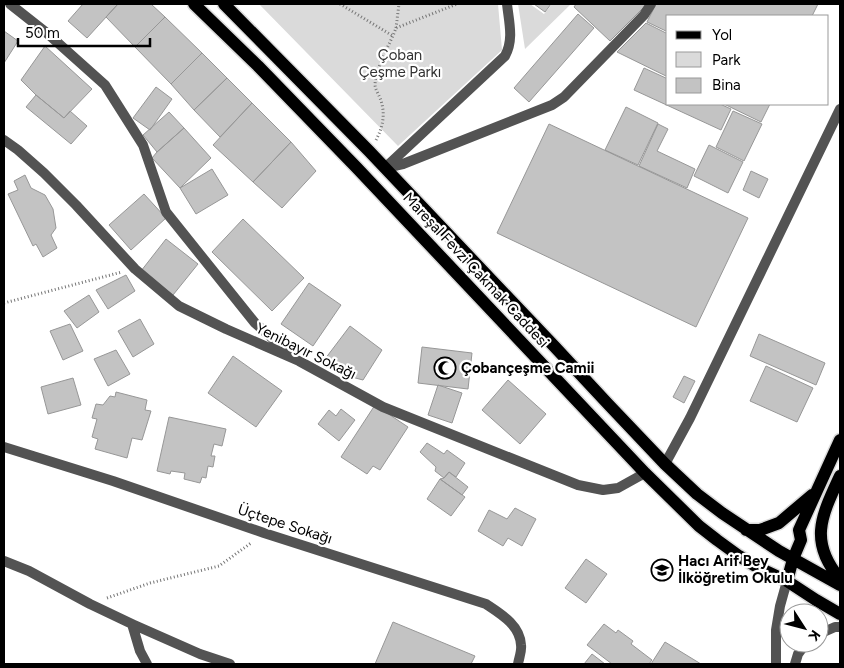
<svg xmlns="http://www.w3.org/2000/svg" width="844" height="668" font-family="Figtree,sans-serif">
  <rect width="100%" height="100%" fill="#fff"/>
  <path fill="#dadada" d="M259 4H498L502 50 398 146Z
    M518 4H530L544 14 552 4H571L525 49Z"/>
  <path fill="#c3c3c3" stroke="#979797" d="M83 4H118L87 38 68 21Z
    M118 4H151L165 17 135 47 106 17Z
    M534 4H551L545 12Z
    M576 4H647L610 41 574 7Z
    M656 4H820H818L812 16H668V32L647 22Z
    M578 14 594 28 529 102 514 88Z
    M165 17 202 53 171 84 135 47Z
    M646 23 668 34V77L617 52Z
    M4 31 18 41 4 63Z
    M45 46 92 89 64 118 36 95 21 80Z
    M202 53 227 78 194 110 171 84Z
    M644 68 668 79V104H720L731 109 721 130 634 90Z
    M227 78 252 103 220 137 194 110Z
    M156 87 172 99 150 130 133 118Z
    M36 95 64 118 70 111 87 126 71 144 26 107Z
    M252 103 291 142 253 182 213 145Z
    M724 104H770L761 122Z
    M626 107 658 123 638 165 605 150Z
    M733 111 762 124 744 161 716 147Z
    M169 112 184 128 157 152 143 135Z
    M549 124 748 218 696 327 497 233Z
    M658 124 668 129 657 151 695 169 687 188 639 166Z
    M184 128 211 158 180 188 152 158 157 152Z
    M291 142 316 171 282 208 253 182Z
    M709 145 743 162 728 193 694 176Z
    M212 169 228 195 196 214 180 188Z
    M751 171 768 179 759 198 743 190Z
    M25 175 31 188 45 195 53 209 56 228 51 235 57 248 43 257 36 244 33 246 8 194 18 190 14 181Z
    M144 194 166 218 131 250 109 225Z
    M243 219 304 278 272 311 212 252Z
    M166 239 198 264 173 295 141 271Z
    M126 275 135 291 108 309 96 290Z
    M309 283 341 305 313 346 281 324Z
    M89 295 99 312 77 328 64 311Z
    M140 319 154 344 133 357 118 331Z
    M70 324 83 351 63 360 50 331Z
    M350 326 382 350 363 380 344 375 325 359Z
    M759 334 825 363 816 385 750 356Z
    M422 347 472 353 468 389 418 383Z
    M116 350 130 374 108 386 94 359Z
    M233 356 282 391 256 427 208 393Z
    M766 366 813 388 797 422 750 401Z
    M684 376 695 381 684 403 673 397Z
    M73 378 81 405 48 414 41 387Z
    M508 380 546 414 520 444 482 410Z
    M438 385 462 393 452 423 428 415Z
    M116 392 147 400 145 410 151 411 142 440 132 438 127 458 95 449 98 439 92 437 97 419 92 418 96 404 103 405 110 396 115 397Z
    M375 405 408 427 380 470 373 466 367 474 341 457Z
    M341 409 355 420 339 441 318 424 329 410 336 416Z
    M169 417 226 429 222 446 214 444 211 456H215L213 467 208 466 206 478 202 477 200 483 184 479 185 473 171 471 170 474 157 471Z
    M427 443 444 454 447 450 465 463 456 477 449 472 444 478 435 471 436 467 420 452Z
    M449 472 468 487 462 495 440 479 444 478Z
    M440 479 465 497 451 516 427 499Z
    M515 508 536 519 522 546 508 538 503 546 478 531 489 510 507 519Z
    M586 559 607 574 586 603 565 588Z
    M393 622 475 656 471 664H375Z
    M604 624 616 633 618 630 633 641 631 644 652 660 649 664H612L587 645Z
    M665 642 701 664H651Z
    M592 654 605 664H584Z"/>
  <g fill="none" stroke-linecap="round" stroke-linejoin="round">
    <g stroke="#dbdbdb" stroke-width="15">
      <path id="primary" d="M194 4 258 66 357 168 645 473 699 526 717 540 739 556 759 568 787 581 816 600 840 614
        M224 4 369 151 554 346 608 404 665 464 697 494 722 513 779 551 840 585
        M840 476C822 515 808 541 840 579
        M746 530H760L779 523 812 495
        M787 581 793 559 801 540 799 530 840 440"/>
    </g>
    <path stroke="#757575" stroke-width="3" stroke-dasharray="1 2.5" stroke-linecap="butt" d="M340 4 393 36
      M396 28 399 4
      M376 140C383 127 386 113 380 98 378 93 375 89 375 84 377 64 389 47 396 28L457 4
      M4 303 122 272
      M107 598 150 583 219 566 251 543"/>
    <path stroke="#535353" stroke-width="10" d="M386 167 505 56C514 40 509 22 507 4
      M385 168 403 164 552 105 564 97 644 15 651 4
      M665 464 690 418 840 109"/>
    <path stroke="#535353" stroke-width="10" d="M10 4 48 34 105 85 143 145 166 212 255 323 290 354
      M4 140 18 150 44 173 76 205 135 269 179 306 226 329 299 361 383 407 578 485 603 490 618 488 645 473
      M4 447 113 481 264 533 486 604C501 614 520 625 521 645 522 651 519 658 518 664
      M4 561 29 571 90 604 132 624 200 654 230 664
      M132 624 140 651 147 664"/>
    <path stroke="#535353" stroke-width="10" d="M819 634 835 627H840
      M776 664V630L780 606 787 581
      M795 664 798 654 806 643"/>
    <use href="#primary" stroke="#000" stroke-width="12"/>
  </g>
  <defs>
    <g id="mosque-ring" transform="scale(1.125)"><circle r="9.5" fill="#fff" stroke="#000" stroke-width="1.5"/><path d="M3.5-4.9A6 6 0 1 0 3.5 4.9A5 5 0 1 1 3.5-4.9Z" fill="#000"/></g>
    <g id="school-ring" transform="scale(1.125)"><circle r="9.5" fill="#fff" stroke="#000" stroke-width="1.5"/><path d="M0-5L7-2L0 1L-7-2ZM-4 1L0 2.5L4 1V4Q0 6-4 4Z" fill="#000"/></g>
  </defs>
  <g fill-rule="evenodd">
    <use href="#mosque-ring" x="445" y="368"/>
    <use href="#school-ring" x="662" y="570"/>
  </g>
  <g text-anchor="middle" stroke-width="4.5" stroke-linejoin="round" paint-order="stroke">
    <g font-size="15" fill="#313131" stroke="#fff">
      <text x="400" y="60">Çoban<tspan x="400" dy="17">Çeşme Parkı</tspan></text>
    </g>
    <g font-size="15" fill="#000" stroke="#fff">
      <text transform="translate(476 270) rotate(47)" y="5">Mareşal Fevzi Çakmak Caddesi</text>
      <text transform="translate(306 351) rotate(26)" y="5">Yenibayır Sokağı</text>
      <text transform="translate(285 524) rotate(18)" y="5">Üçtepe Sokağı</text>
    </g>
    <g font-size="15" font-weight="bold" fill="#000" stroke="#fff" text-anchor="start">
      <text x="461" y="373">Çobançeşme Camii</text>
      <text x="678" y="566">Hacı Arif Bey<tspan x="678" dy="17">İlköğretim Okulu</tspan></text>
    </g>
  </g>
  <rect width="844" height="668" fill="none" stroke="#000000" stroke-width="10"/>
  <rect x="666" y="15" width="162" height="90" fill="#ffffff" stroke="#999999"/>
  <rect x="676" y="31" width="25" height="8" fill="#000000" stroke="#999999"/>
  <text x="712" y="40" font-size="15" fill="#000000">Yol</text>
  <rect x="676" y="52" width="25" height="15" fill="#dadada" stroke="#999999"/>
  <text x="712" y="65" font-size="15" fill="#000000">Park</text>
  <rect x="676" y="78" width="25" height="15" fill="#c3c3c3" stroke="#999999"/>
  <text x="712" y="90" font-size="15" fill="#000000">Bina</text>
  <g transform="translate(804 628) rotate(126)"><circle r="24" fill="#ffffff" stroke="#999999"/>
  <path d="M0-4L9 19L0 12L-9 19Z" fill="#000000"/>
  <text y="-8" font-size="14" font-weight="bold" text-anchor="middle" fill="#000000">K</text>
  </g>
  <path d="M18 38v8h132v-8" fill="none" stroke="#000000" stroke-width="2.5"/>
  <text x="25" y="38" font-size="15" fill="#000000" stroke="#ffffff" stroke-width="4" paint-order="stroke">50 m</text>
</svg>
